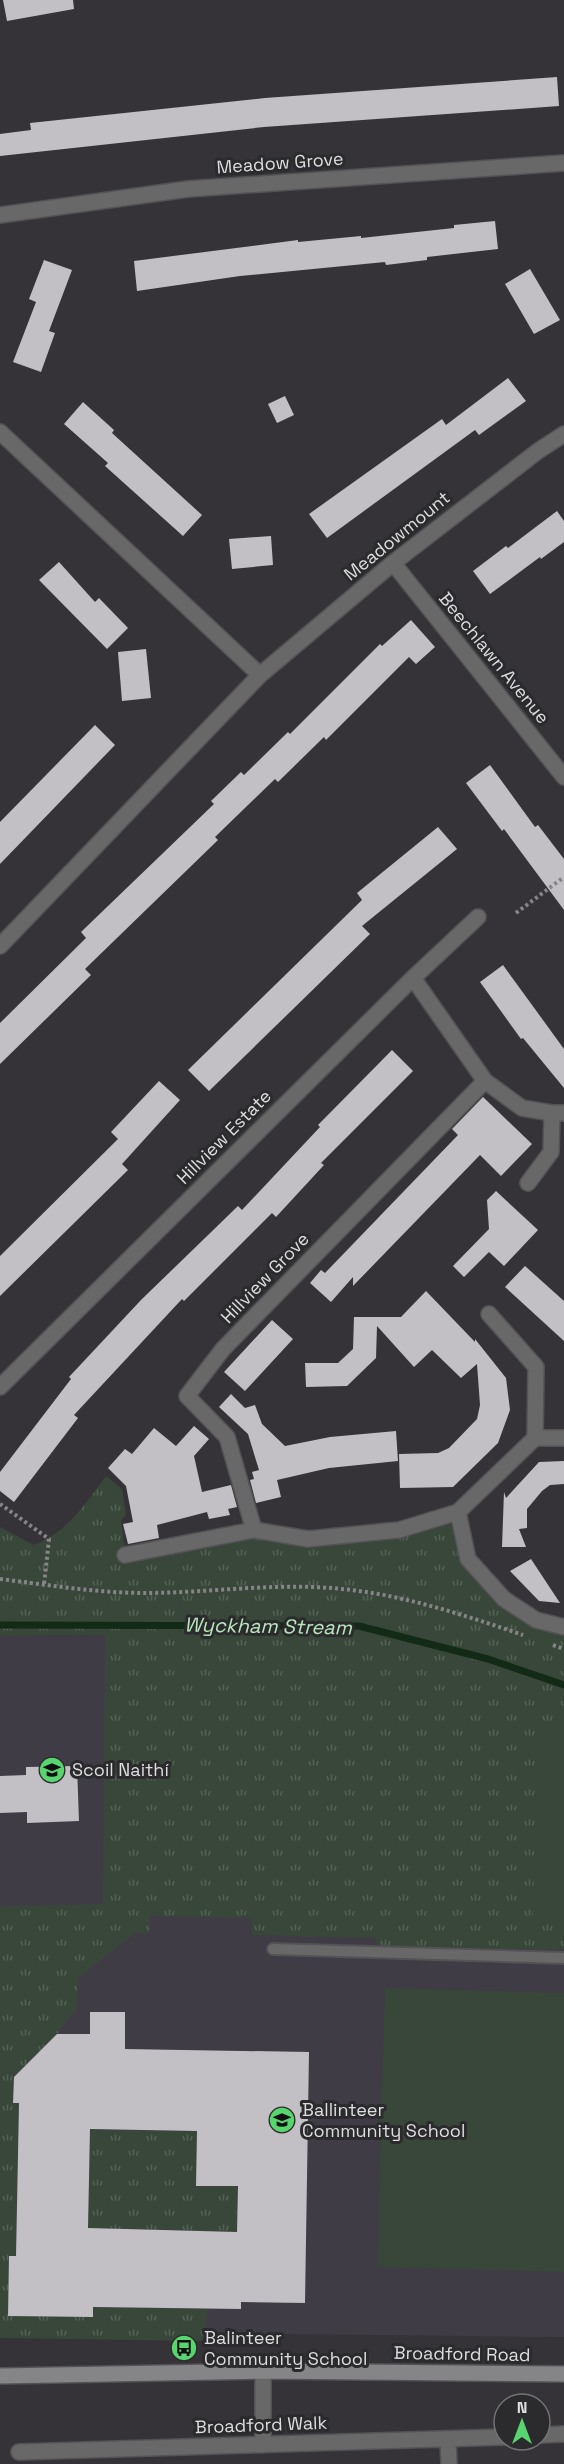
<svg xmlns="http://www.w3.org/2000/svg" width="564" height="2464" font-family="'Space Grotesk',sans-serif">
  <defs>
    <pattern id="grass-tufts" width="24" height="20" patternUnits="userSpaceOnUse" patternTransform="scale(1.5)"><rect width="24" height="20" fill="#38473a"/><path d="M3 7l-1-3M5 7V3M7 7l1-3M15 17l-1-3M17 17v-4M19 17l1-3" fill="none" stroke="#546156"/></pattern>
  </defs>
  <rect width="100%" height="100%" fill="#353337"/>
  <path fill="#3f3c45" d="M296 1633 564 1703V2337L285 2334 0 2338V1636Z"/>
  <path fill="url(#grass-tufts)" d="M106 1476 122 1489 126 1515 121 1520 125 1549 254 1530 312 1538 454 1517 500 1605 564 1628V1950L383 1946 377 1944 375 1938 252 1935V1918L150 1916V1934L135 1933 78 1978 77 2009 57 2034 22 2069 21 2079H14L13 2102 19 2103 16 2256H9L8 2316 93 2317V2307L207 2309 206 2341 0 2338V1906L103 1904 105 1635 0 1636V1527L34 1545C68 1532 85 1504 106 1476Z
    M90 2129 197 2131 196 2185 238 2186 237 2232 88 2228Z"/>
  <path fill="#38473a" d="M537 1723H564V1922H533Z
    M385 1988 564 1993V2272L377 2267Z"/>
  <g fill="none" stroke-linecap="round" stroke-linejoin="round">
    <path stroke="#132a16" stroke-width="7" d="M0 1625 359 1626 488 1659 564 1685"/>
  </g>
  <path fill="#c2c0c4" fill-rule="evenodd" d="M3 0H73L74 9 7 21Z
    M557 77 559 106 264 127 0 156V134L31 130 30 123 265 98Z
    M495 221 498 249 427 257V260L386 265 385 262 240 276 137 291 134 261 298 240V242L361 236V238L454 228V225Z
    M44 260 72 270 49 331 55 333 41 372 13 362 36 302 29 299Z
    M530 269 560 320 534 334 505 284Z
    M508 378 526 401 479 435 475 430 327 538 309 514 442 419 446 425Z
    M285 396 294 415 277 423 268 404Z
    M83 402 114 430 112 433 202 515 183 536 105 466 108 463 64 424Z
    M557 511 564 521V542L541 559 540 557 490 594 473 571 506 546 508 548Z
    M271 536 273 565 232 569 229 539Z
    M59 562 95 602 99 598 128 628 107 649 39 580Z
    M411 620 435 647 416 664 409 657 326 740 324 737 278 782 275 779 215 837 218 840 85 969 91 975 0 1064V1023L86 938 81 932 214 804 211 801 241 772 244 775 288 732 290 734 380 644 382 646Z
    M146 649 151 698 122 701 118 652Z
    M95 725 115 745 0 864V822Z
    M490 765 535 827 538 825 564 859V910L504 829 502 831 466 783Z
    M438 827 457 849 362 926 370 934 209 1091 188 1070 362 900 357 893Z
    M503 965 564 1049V1088L523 1038 521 1039 480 982Z
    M392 1050 413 1071 321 1163 324 1165 276 1217 272 1213 184 1301 182 1299 74 1415 78 1418 14 1502 0 1491V1472L71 1379 69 1377 141 1300 238 1206 242 1210 320 1127 318 1125Z
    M159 1081 180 1100 122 1164 128 1170 0 1296V1256L118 1139 111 1132Z
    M483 1097 532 1144 501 1176 480 1155 353 1286V1277L331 1302 310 1283 321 1270 325 1273 458 1135 452 1129Z
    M496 1191 538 1230 504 1266 489 1252 464 1277 453 1266 489 1229 487 1200Z
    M525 1266 564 1301V1341L505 1287Z
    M426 1291 475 1342V1339L506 1378 510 1410 498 1443 453 1487 400 1488 399 1454 438 1453 449 1448 477 1419 480 1405 477 1364 461 1378 432 1350 414 1367 377 1326 376 1358 347 1386 306 1387 305 1363H338L353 1349 354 1317H401Z
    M272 1320 293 1339 245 1391 224 1372Z
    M231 1394 245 1408 255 1405 262 1424 285 1446 330 1437 396 1431 398 1461 329 1468 277 1480 281 1497 256 1503 250 1480 254 1479 252 1472 259 1470 248 1434 219 1407Z
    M194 1426 209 1439 194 1456 202 1492 231 1485 237 1507 228 1509 230 1515 209 1519 207 1512 157 1525 159 1538 128 1544 123 1524 133 1522 126 1486 108 1468 125 1449 132 1454 154 1428 176 1446Z
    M564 1461V1484L550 1485 542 1491 527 1509V1528L519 1529 526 1547H502L504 1492 506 1498 539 1462Z
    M531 1559 560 1603 539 1601 510 1571Z
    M77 1766 79 1821 27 1823V1812L0 1813V1776L26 1775V1767Z
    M90 2012H125V2049L309 2052 305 2303 241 2302V2309L93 2307V2317L8 2316 9 2256H16L19 2103H13L14 2077 57 2034H90ZM90 2129 197 2131 196 2186H238L237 2232 88 2228Z"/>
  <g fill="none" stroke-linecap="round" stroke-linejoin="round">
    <g stroke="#535255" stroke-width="14">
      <path id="lane" d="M273 1949 564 1958"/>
    </g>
    <g stroke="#535255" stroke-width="18">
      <path id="street" d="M0 215 188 189 564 163
        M0 432 260 675
        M393 563 564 777
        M0 946 260 675 393 563 538 451 564 434
        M413 978 485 1081 522 1108 552 1113H564
        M528 1183 551 1152 552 1113
        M489 1314 536 1367 535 1438
        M0 1387 413 978 478 917
        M458 1512 468 1559 504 1599 536 1620 564 1627
        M254 1530 227 1437 187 1396 223 1349 485 1081
        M125 1555 254 1530 308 1539 399 1530 458 1512 535 1438H564
        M540 2435 564 2434
        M448 2440 449 2464
        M263 2445V2371
        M19 2452 504 2437"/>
    </g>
    <g stroke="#535255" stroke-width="18">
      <path id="secondary" d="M0 2376 263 2371 564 2374"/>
    </g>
    <path stroke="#868487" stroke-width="4" stroke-dasharray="3 3" stroke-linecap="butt" d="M516 913 564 877
      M0 1504 49 1539 44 1585
      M0 1579C49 1585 96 1593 145 1593 210 1593 277 1582 342 1589 404 1595 464 1615 523 1635
      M553 1645 564 1649"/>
    <use href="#lane" stroke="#686869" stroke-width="10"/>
    <use href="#street" stroke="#686869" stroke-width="15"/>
    <use href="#secondary" stroke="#858487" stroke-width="15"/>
  </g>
  <defs>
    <g id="school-disc" transform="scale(1.35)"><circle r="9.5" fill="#59d56f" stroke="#2b2a2d"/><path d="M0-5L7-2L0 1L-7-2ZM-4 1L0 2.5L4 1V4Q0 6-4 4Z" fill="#111"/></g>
    <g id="bus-disc" transform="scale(1.35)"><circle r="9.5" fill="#59d56f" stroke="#2b2a2d"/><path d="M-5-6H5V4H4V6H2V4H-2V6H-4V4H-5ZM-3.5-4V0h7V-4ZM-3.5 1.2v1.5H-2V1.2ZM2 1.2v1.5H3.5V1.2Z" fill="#111"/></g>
  </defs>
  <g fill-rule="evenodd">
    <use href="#school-disc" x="52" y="1770"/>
    <use href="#school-disc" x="282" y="2120"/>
    <use href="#bus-disc" x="184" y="2348"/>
  </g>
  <g text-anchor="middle" stroke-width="6" stroke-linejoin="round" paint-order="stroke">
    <g font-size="18" fill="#dedddf" stroke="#2b2a2d">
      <text transform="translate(280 163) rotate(-4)" y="6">Meadow Grove</text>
      <text transform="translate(397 536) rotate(-39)" y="6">Meadowmount</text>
      <text transform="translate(494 658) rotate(51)" y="6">Beechlawn Avenue</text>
      <text transform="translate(224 1137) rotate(-45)" y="6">Hillview Estate</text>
      <text transform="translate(265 1278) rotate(-46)" y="6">Hillview Grove</text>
      <text transform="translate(462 2354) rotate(1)" y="6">Broadford Road</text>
      <text transform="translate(261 2425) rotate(-2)" y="6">Broadford Walk</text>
    </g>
    <g font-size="18" fill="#dedddf" stroke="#2b2a2d" text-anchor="start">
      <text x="72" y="1776">Scoil Naithí</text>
      <text x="302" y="2116">Ballinteer<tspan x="302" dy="21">Community School</tspan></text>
      <text x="204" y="2344">Balinteer<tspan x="204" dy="21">Community School</tspan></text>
    </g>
    <g font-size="20" font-style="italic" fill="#b7e7bb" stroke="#2b2a2d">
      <text transform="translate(268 1626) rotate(1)" y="7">Wyckham Stream</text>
    </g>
  </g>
  <g transform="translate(522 2422)"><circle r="28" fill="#2b2a2d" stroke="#737274" stroke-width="1.5"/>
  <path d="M0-4.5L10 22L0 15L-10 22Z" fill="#59d56f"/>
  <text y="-9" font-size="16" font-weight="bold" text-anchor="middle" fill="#dedddf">N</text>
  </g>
</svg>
